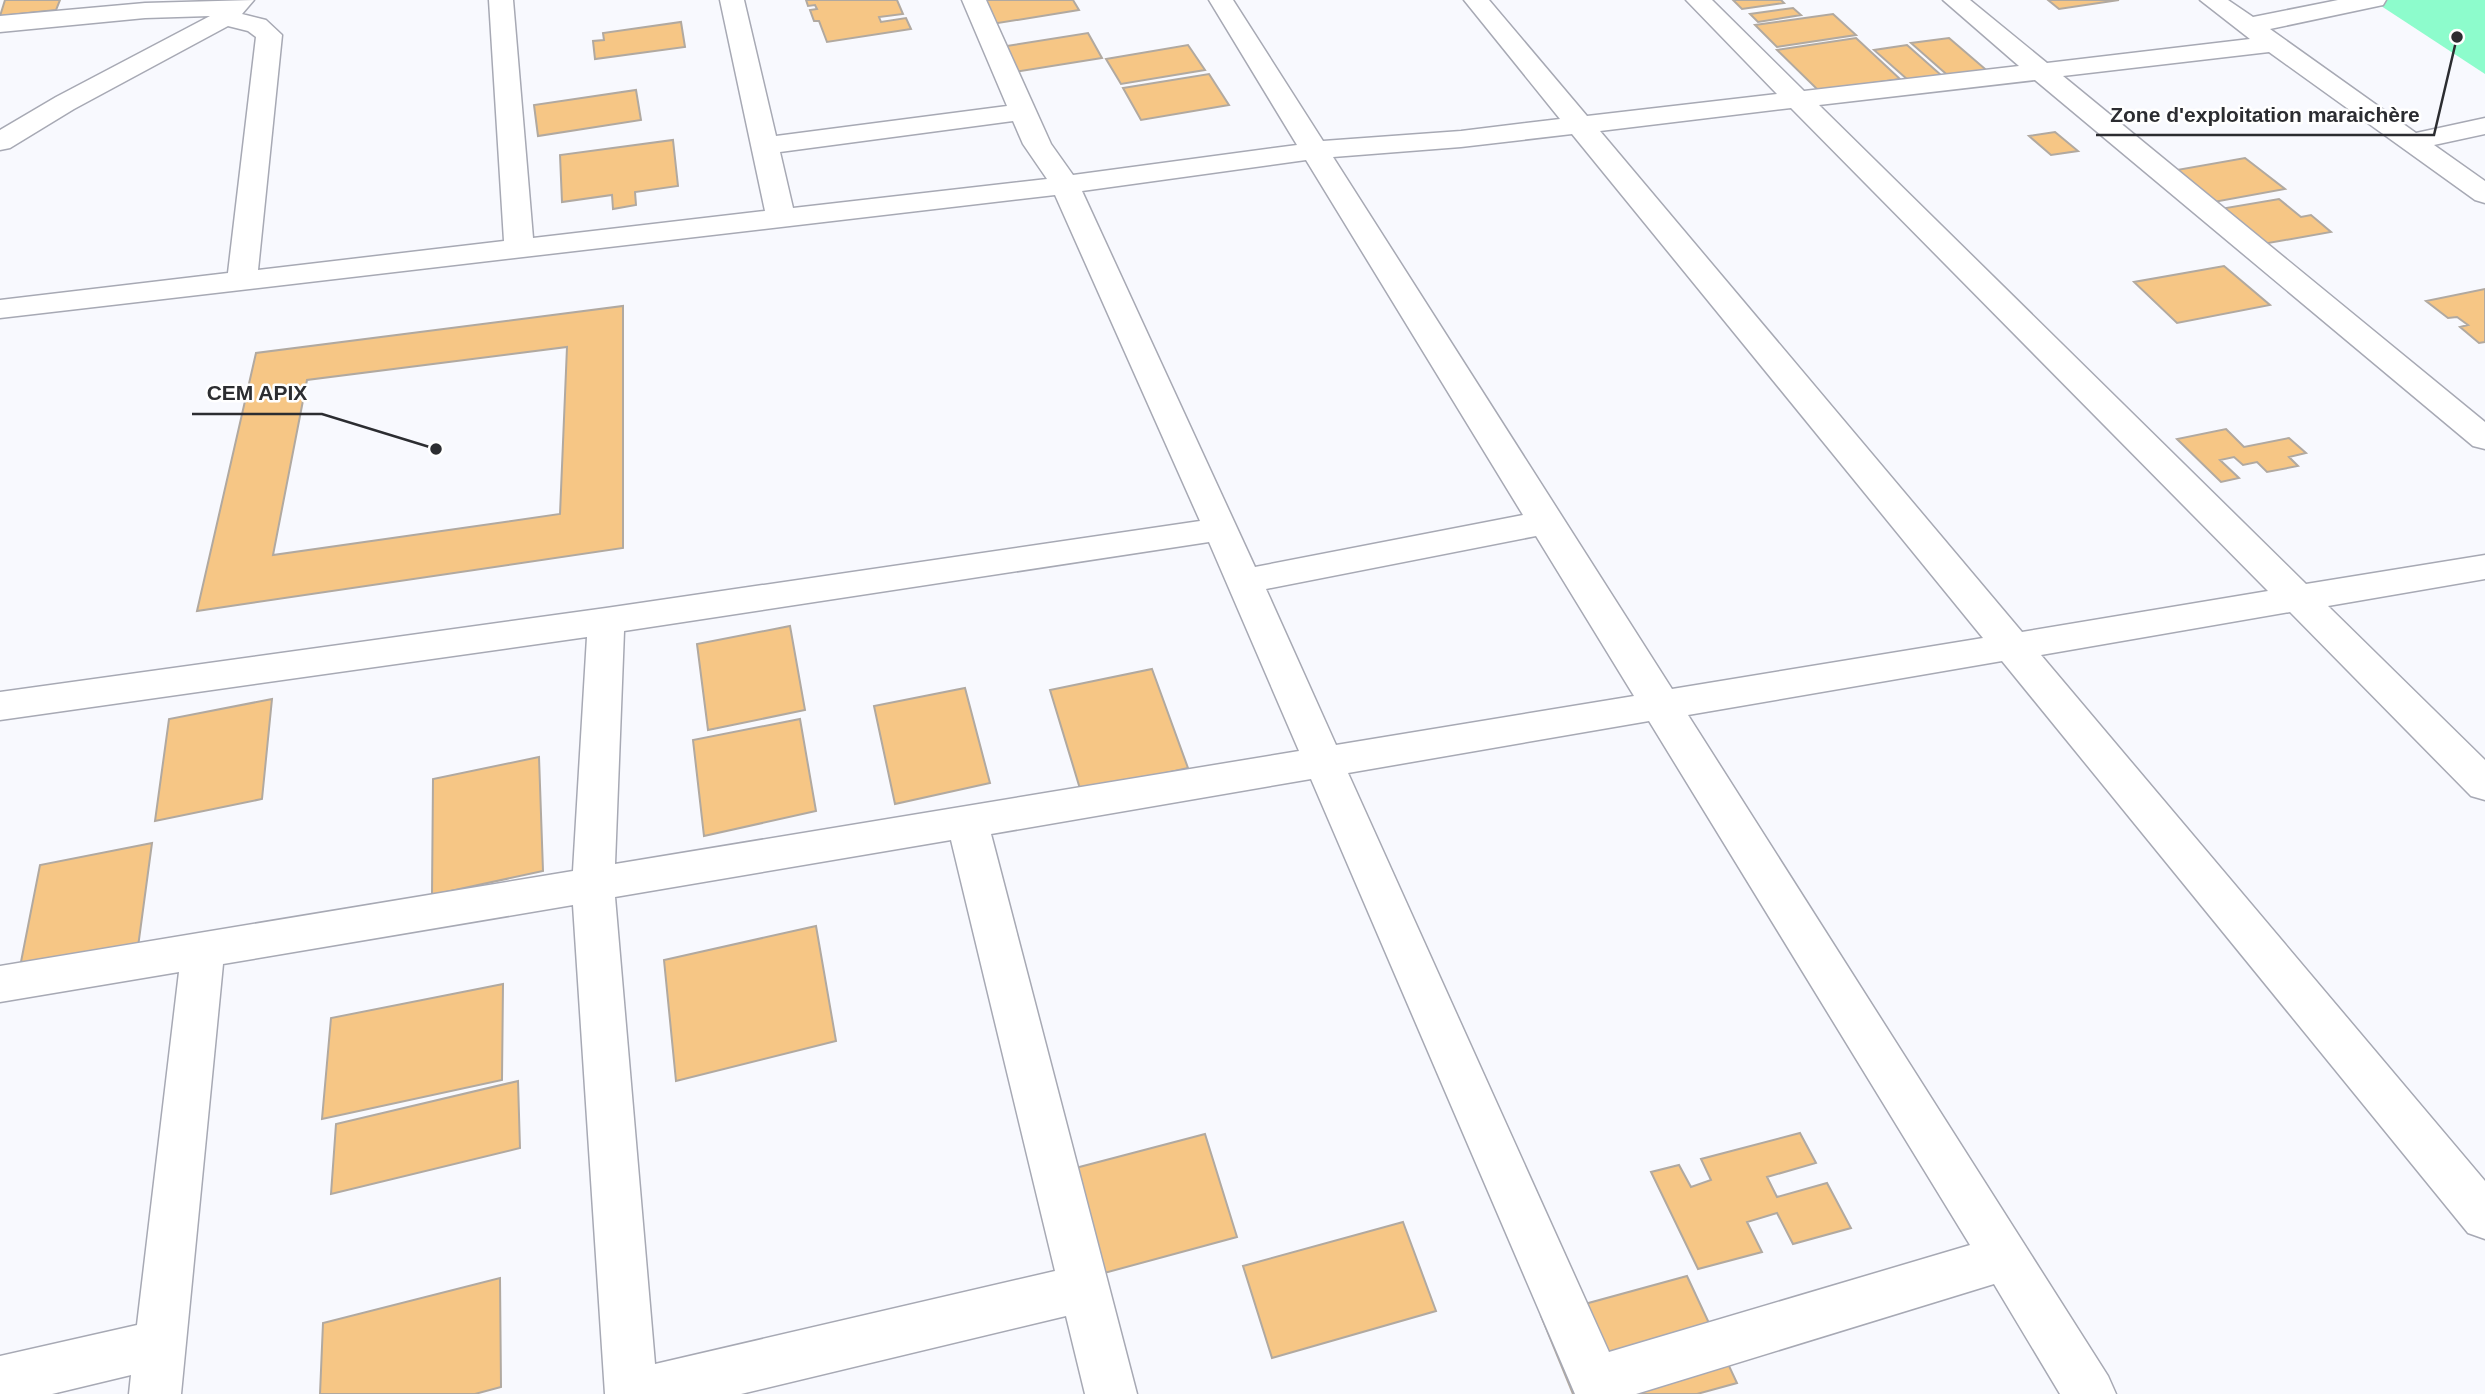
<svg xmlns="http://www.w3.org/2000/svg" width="2485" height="1394" font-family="Helvetica,sans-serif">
  <rect width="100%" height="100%" fill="#f8f9fe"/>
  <path fill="#8dfccc" d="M2372 0H2485V74Z"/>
  <path fill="#f6c685" stroke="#b1a9a0" stroke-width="2" fill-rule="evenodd" d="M5 0H60L56 10 0 16Z
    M806 0H897L903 14 879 17 881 22 906 18 911 29 827 42 819 21H814L810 10 817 9 815 5 808 6Z
    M980 0H1073L1079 10 992 24Z
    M1733 0H1781L1784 3 1742 9Z
    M2048 0H2119L2059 9Z
    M1793 8 1801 15 1758 22 1750 14Z
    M1833 14 1856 35 1777 47 1755 25Z
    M681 22 685 47 595 59 593 41 604 40 603 33Z
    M1088 33 1102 58 1008 73 994 48Z
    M1856 38 1900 79 1819 91 1777 50Z
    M1949 38 1991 74 1953 80 1911 43Z
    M1188 45 1205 70 1121 84 1106 59Z
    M1907 45 1941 75 1908 80 1874 50Z
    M1209 74 1229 105 1141 120 1123 88Z
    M636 90 641 120 538 136 534 105Z
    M2055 132 2078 151 2051 155 2029 136Z
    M673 140 678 186 635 192 636 205 613 209 612 195 562 202 560 155Z
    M2245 158 2285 189 2192 206 2154 174Z
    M2279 199 2301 217 2311 215 2331 232 2257 245 2214 210Z
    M2224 266 2270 305 2177 323 2134 282Z
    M2485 289V342L2479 343 2460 327 2468 325 2457 317 2448 318 2426 301Z
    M623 306V548L197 611 256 353ZM567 347 560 514 273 555 307 380Z
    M2226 429 2244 447 2289 438 2306 453 2289 457 2298 466 2267 472 2257 462 2243 465 2234 457 2220 460 2239 478 2221 482 2177 439Z
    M790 626 805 710 708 730 697 644Z
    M1152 669 1188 768 1081 792 1050 690Z
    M965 688 990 783 895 804 874 706Z
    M272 699 262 799 155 821 169 719Z
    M800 719 816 811 704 836 693 740Z
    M539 757 543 871 432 895 433 779Z
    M152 843 138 947 19 972 40 865Z
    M816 926 836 1041 676 1081 664 960Z
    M503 984 502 1080 322 1119 331 1018Z
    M518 1081 520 1148 331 1194 336 1124Z
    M1800 1133 1816 1163 1767 1177 1777 1197 1827 1183 1851 1228 1793 1244 1777 1213 1747 1222 1762 1252 1698 1269 1651 1172 1679 1165 1691 1187 1711 1180 1701 1159Z
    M1205 1134 1237 1237 1071 1282 1045 1176Z
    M1403 1222 1436 1311 1272 1358 1243 1266Z
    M1687 1276 1737 1383 1697 1394H1573L1541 1316Z
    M500 1278 501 1387 475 1394H320L323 1323Z"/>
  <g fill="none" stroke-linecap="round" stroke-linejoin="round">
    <g stroke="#a7a9b4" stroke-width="3">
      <path id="minor" d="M254 0 242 14 266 20 282 35 258 270 504 241 489 0H513L533 238 765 211 720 0H744L776 136 1007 106 962 0H986L1051 144 1073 175 1297 145 1209 0H1233L1323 141 1461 131 1560 119 1464 0H1489L1587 116 1777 94 1686 0H1712L1804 91 2019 66 1943 0H1970L2047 63 2250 39 2200 0H2228L2253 17 2338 0H2386L2383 5 2270 29 2416 133 2485 118V134L2434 145 2485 181V203L2475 200 2269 52 2063 76 2485 422V449L2473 446 2035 80 1819 105 2306 584 2485 555V579L2328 606 2485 760V800L2471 796 2290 612 2041 655 2485 1181V1239L2468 1233 2002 661 1688 715 2108 1376 2116 1394H2060L1994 1284 1636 1394H1575L1311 779 991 834 1137 1394H1085L1066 1316 741 1394H605L573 905 223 964 181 1394H129L131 1375 52 1394H0V1356L137 1325 179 972 0 1002V966L573 871 587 637 0 720V692L606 608 1200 521 1055 195 0 318V300L228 273 256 37 248 31 228 26 74 109 10 148 0 150V130L56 97 210 16 145 18 0 32V16L145 3ZM1791 108 2268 591 2022 632 1600 131ZM1013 121 1023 144 1047 179 793 208 780 152ZM1572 134 1983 638 1672 689 1333 157 1461 147ZM1306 160 1523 515 1255 567 1082 191ZM1536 536 1634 696 1336 745 1266 589ZM1209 542 1299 751 615 864 624 631ZM1649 721 1970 1245 1609 1352 1348 773ZM951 840 1055 1271 655 1364 615 897Z"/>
    </g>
    <use href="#minor" fill="#fff" fill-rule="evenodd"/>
  </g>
  <path fill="none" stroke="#2c2d31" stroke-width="2.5" d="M2457 37L2434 135H2096M436 449L322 414H192"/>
  <g fill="#2c2d31" stroke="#fff" stroke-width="2.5">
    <circle cx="2457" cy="37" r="7"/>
    <circle cx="436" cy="449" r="7"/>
  </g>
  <g font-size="21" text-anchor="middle" font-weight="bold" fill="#2c2d31" stroke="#fff" stroke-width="5" stroke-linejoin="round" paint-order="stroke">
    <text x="2265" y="122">Zone d'exploitation maraichère</text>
    <text x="257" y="400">CEM APIX</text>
  </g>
</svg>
